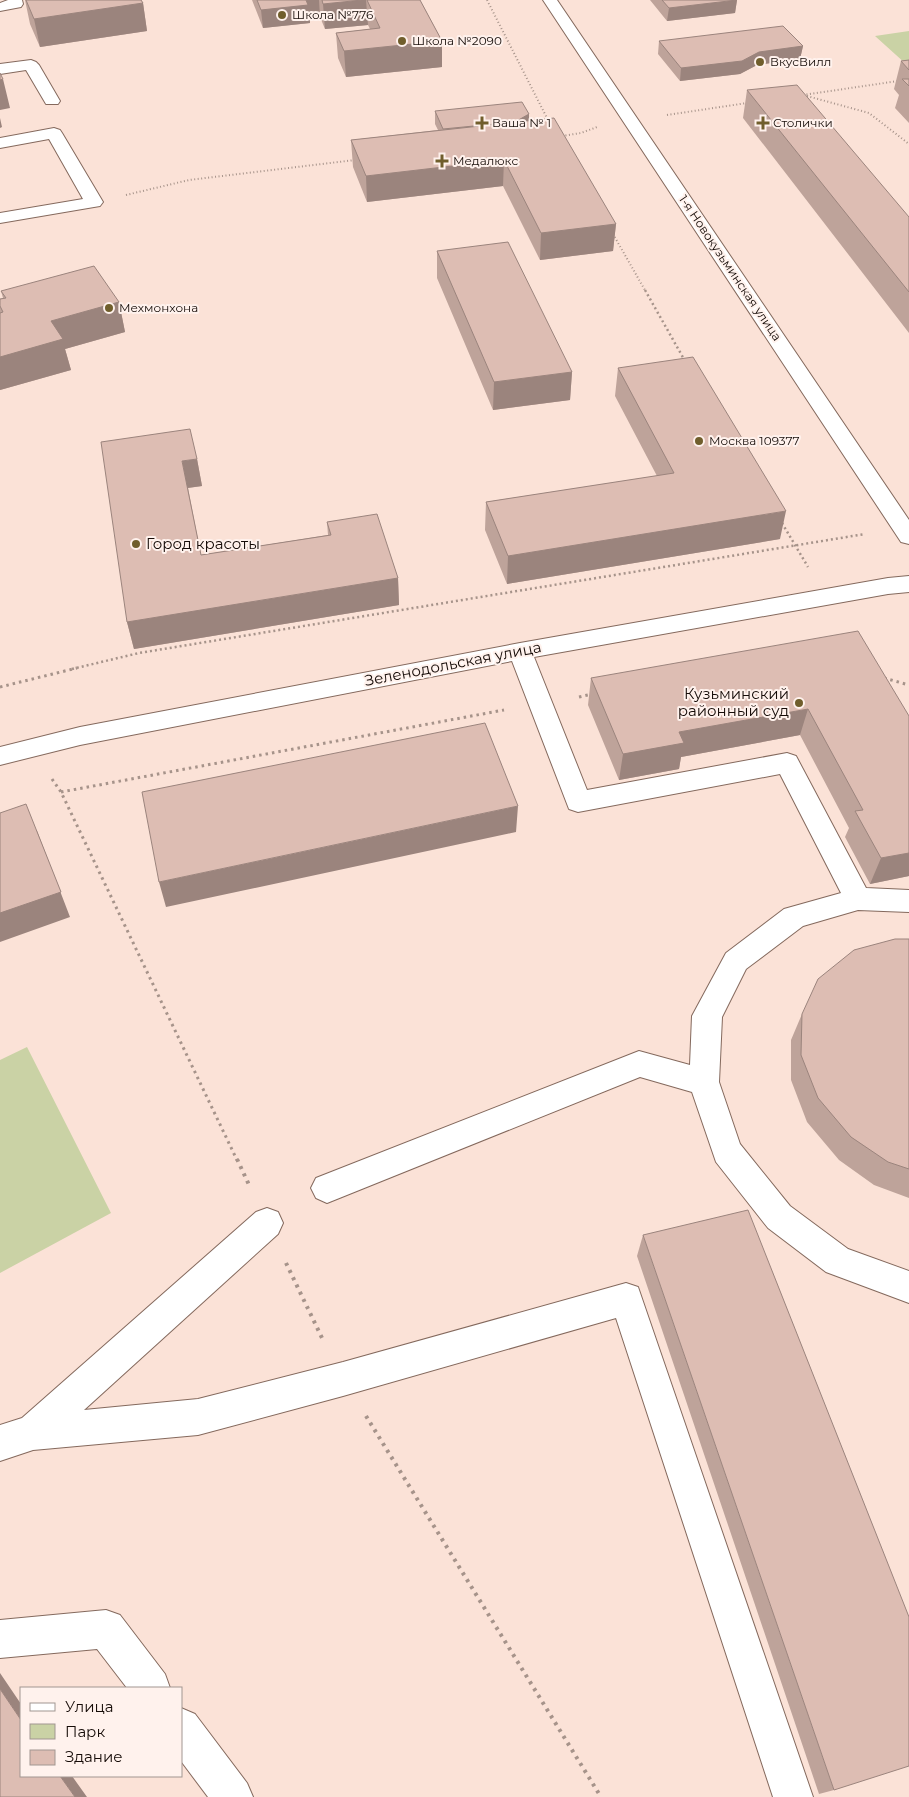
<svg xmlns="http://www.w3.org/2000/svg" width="909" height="1797" font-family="Montserrat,sans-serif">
  <rect width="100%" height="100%" fill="#fbe2d7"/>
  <path fill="#cad2a5" d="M909 31V63L906 64 875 36Z
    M27 1047 111 1213 0 1273V1060Z"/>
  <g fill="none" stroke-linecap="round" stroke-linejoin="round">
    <g stroke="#84695d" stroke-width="2">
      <path id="minor" d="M8 0H22L23 4 21 7 0 11V3Z
        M543 0H557L909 520V544L901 542Z
        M31 60 36 62 39 65 60 101 58 104H46L26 70 0 74V64Z
        M54 128 60 130 62 133 103 202 100 206 94 207 0 223V213L83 199 49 139 0 148V138Z
        M909 576V592L888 594 534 657 587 790 787 753 796 756 866 888 909 890V912L858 910 803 926 746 969 722 1017 719 1082 740 1144 790 1206 848 1249 909 1271V1303L826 1272 768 1228 716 1162 692 1092 640 1077 327 1203 316 1198 311 1188 316 1178 639 1051 690 1065 692 1016 726 953 784 909 841 893 780 774 578 812 569 809 512 661 80 745 0 765V747L80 727 520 643 888 578Z
        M267 1208 278 1212 283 1223 278 1234 84 1410 198 1399 343 1362 626 1283 638 1287 813 1797H773L616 1318 343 1396 198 1435 33 1450 0 1461V1425L22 1418 256 1212Z
        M106 1610 120 1615 165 1674 170 1688H127L97 1649 0 1658V1620Z
        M181 1708 195 1714 247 1783 253 1797H208L181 1761Z"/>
    </g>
    <path stroke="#a6938a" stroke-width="2" stroke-dasharray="1 2.5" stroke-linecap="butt" d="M487 0 549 122
      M803 95 898 81
      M807 96 869 113 909 144
      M667 115 747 103
      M562 136 581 133 597 127
      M126 195 189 180 355 160
      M613 234 646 292"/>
    <path stroke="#a6938a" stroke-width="2.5" stroke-dasharray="2 3" stroke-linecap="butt" d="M645 290 685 361
      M782 523 808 567
      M72 669 139 653 865 534"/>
    <path stroke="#a6938a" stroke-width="3" stroke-dasharray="2.5 4" stroke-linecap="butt" d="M884 678 909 685
      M0 687 77 668
      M579 697 592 694
      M52 779 61 792 237 1160
      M61 792 504 710"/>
    <path stroke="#a6938a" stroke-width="4" stroke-dasharray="3 5" stroke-linecap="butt" d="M237 1159 250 1187
      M286 1263 323 1340
      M366 1416 601 1797"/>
    <use href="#minor" fill="#fff" fill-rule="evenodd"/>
  </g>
  <path fill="#bea39a" d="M25 0H141L143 3 147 31 40 47 30 24Z
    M252 0H420L442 41V67L346 77 338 58 336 33 370 29 368 25 325 29 320 17 310 19V23L263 28Z
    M650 0H737L735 13 667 21Z
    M659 41 803 46 800 59 757 65 740 74 680 81 658 54Z
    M909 60V123L895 108 899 95 894 89 901 61Z
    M747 90 909 217V333L743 118Z
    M435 111 529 114V120L616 224 613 251 540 260 503 186 367 202 353 167 351 140 438 130 435 124Z
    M437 251 572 372 570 400 493 410 437 278Z
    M1 291 119 302 125 332 65 349 71 370 0 390V299L3 298Z
    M618 368 780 539 507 584 485 530 486 502 657 476 615 396Z
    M197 459 202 486 188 488 201 555 328 535 327 522 398 578 399 605 134 649 127 622Z
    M591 678 909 716V876L870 884 845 837 849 828 800 735 681 757 679 769 619 780 588 705Z
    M909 939V1198L874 1185 839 1160 807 1122 791 1080V1040L802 1014Z
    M643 1235 834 1790 819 1794 637 1256Z"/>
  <path fill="#9b847d" d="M307 0H319L320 17 310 19V23L263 28 261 10Z
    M362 0H366L368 25 325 29 323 4Z
    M737 0 735 13 667 21 669 8Z
    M143 3 147 31 40 47 34 19Z
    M442 41V67L346 77 344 51Z
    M803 46 800 59 757 65 740 74 680 81 681 68 759 52Z
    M3 79 10 108 0 110V80Z
    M529 114V127L444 143Z
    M0 118 2 127 0 128Z
    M504 160 503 186 367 202 366 176Z
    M616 224 613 251 540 260 541 233Z
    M119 302 125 332 65 349 71 370 0 390V357L51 321Z
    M572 372 570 400 493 410 494 382Z
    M197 459 202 486 187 488 182 461Z
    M786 511 780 539 507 584 508 556Z
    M398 578 399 605 134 649 127 622Z
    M808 709 800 735 681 757 679 769 619 780 623 754 679 732Z
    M518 806 516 832 166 907 159 882Z
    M37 831 70 917 0 942V913Z
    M909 853V876L870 884 881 858Z
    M0 1673 21 1704V1720L0 1689Z
    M60 1776H72L87 1797H75Z"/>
  <path fill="#ddbdb3" stroke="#9b847d" d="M26 0H141L143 3 34 19Z
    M257 0H306L308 5 261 10Z
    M322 0H362L323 4Z
    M367 0H420L442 41 344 51 336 33 380 28Z
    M662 0H737L669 8Z
    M783 26 803 46 759 52 742 61 681 68 659 41Z
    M909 60V70L901 61Z
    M0 73 3 79 0 80Z
    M902 79H909V86Z
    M797 85 909 217V292L747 90Z
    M522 102 529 114 515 122 443 129 435 111Z
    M554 118 616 224 541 233 504 160 366 176 351 140Z
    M508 242 572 372 494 382 437 251Z
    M94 266 119 302 51 321 63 339 0 357V313L3 312 0 306V299L6 298 1 291Z
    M693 357 786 511 508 556 486 502 674 473 618 368Z
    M190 429 197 459 182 461 201 555 331 535 327 522 377 514 398 578 127 622 101 442Z
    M858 631 909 716V853L881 858 855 811 863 810 808 709 679 732 684 743 623 754 591 678Z
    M485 723 518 806 159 882 142 792Z
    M26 804 61 892 0 913V813Z
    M895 939H909V1169L888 1162 851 1137 818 1098 801 1055 802 1014 818 979 854 950Z
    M748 1210 909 1617V1766L834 1790 643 1235Z
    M0 1689 21 1720V1776H60L75 1797H0Z"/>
  <g fill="#705e2c" stroke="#fff2ed" stroke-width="2">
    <circle cx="282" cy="15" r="5"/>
    <circle cx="402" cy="41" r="5"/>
    <circle cx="760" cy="62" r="5"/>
    <path d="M479.5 115.5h5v5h5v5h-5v5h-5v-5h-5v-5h5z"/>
    <path d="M760.5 115.5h5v5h5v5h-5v5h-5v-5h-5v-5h5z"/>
    <path d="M439.5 153.5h5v5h5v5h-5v5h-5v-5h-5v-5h5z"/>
    <circle cx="109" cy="308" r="5"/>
    <circle cx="699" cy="441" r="5"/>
    <circle cx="136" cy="544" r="5"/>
    <circle cx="799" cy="703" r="5"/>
  </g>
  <g text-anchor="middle" stroke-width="4" stroke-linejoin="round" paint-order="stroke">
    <g font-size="12" fill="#150b07" stroke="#fff2ed" text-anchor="start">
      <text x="292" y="19">Школа №776</text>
      <text x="412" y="45">Школа №2090</text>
      <text x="770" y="66">ВкусВилл</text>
      <text x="492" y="127">Ваша № 1</text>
      <text x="773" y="127">Столички</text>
      <text x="453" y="165">Медалюкс</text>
      <text x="119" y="312">Мехмонхона</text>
      <text x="709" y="445">Москва 109377</text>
    </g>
    <g font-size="12" fill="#150b07" stroke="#fff2ed">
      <text transform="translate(730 268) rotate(56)" y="4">1-я Новокузьминская улица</text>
    </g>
    <g font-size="15" fill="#150b07" stroke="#fff2ed" text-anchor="start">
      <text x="146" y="549">Город красоты</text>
      <text x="789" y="699" text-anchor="end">Кузьминский<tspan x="789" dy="17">районный суд</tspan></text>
    </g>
    <g font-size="15" fill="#150b07" stroke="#fff2ed">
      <text transform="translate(453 664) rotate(-11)" y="5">Зеленодольская улица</text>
    </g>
  </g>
  <rect x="20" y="1687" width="162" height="90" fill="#fff2ed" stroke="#a19691"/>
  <rect x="30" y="1703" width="25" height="8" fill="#ffffff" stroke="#a19691"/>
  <text x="65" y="1712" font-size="15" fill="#150b07">Улица</text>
  <rect x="30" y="1724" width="25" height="15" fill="#cad2a5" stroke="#a19691"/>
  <text x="65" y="1737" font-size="15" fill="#150b07">Парк</text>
  <rect x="30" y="1750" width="25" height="15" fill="#ddbdb3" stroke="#a19691"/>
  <text x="65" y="1762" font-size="15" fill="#150b07">Здание</text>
</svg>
